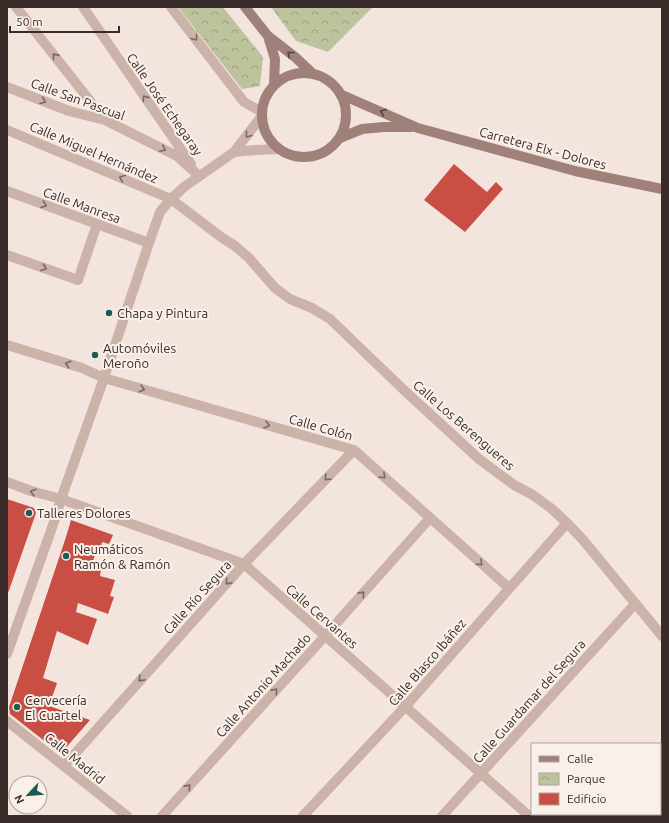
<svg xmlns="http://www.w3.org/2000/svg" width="669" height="823" font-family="Ubuntu,sans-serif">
  <defs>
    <pattern id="park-crowns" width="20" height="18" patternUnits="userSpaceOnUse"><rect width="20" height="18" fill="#bdc39d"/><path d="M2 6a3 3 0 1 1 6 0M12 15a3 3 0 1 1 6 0" fill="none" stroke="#9b9f80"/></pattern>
  </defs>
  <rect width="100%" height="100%" fill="#f3e5dd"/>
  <path fill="url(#park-crowns)" d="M178 7H223L263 57 260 86 242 89Z
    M271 7H373L328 52 296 41Z"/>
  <path fill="#c94f45" d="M454 164 487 192 496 182 503 189 465 232 424 200Z
    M7 499 34 508 36 513 7 596Z
    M71 520 113 535 109 544 102 542 101 548 97 547 92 565H90L89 568 93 570 94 568 101 570 100 576 115 580 110 596 114 597 108 614 78 603 76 612 97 619 88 645 57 631 43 678 57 683 49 706 90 720 64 750H56L10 714 9 707 66 537Z"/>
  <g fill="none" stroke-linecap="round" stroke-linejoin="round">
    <path stroke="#ccb3a9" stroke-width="10" d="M16 7 105 120
      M83 7 191 164
      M171 7 244 102 262 112
      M7 87 69 111 105 120 177 156 199 176
      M7 130 171 199 221 237 235 246 249 258 275 288 290 299 312 308 330 319 406 392 479 459 514 485 533 495 552 509 567 523 584 541 662 636
      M7 191 149 243
      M7 255 78 280 97 224
      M7 345 82 368 104 378 354 450 509 588
      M7 482 31 491 61 499 244 564 529 816
      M7 721 127 816
      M64 766 244 564 354 450
      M660 769 662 766
      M162 816 325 636 430 518
      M303 816 405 707 567 523
      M442 816 635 604
      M618 816 619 814"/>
    <path stroke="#ccb3a9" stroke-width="10" d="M234 152 256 150 279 149
      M7 654 54 522 61 499 104 378 149 243 160 212 171 199 184 187 234 152 261 117"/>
    <path stroke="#a0817a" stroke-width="10" d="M245 7 268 36 295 57 311 72
      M268 36 275 59 274 85
      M262 115a42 42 0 1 1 84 0a42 42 0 1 1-84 0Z
      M342 95 418 128 575 171 662 189
      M340 138 362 129 384 127H412"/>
  </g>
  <defs><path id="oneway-chevron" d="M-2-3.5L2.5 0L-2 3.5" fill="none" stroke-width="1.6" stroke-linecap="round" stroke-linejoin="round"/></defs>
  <g stroke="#7b6863">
    <use href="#oneway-chevron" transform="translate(195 38) rotate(52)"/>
    <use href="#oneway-chevron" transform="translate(55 56) rotate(-129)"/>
    <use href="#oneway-chevron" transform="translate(145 98) rotate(-125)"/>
    <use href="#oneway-chevron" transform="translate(43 101) rotate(21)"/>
    <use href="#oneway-chevron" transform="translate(248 135) rotate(128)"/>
    <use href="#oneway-chevron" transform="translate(163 149) rotate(27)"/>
    <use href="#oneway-chevron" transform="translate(122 178) rotate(-157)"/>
    <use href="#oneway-chevron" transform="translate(44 205) rotate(20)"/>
    <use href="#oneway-chevron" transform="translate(44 268) rotate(20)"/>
    <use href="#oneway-chevron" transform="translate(68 364) rotate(-163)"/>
    <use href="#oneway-chevron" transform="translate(142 389) rotate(16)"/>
    <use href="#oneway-chevron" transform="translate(267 425) rotate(16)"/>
    <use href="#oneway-chevron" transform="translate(383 476) rotate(42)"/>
    <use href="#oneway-chevron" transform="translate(327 478) rotate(134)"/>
    <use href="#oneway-chevron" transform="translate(33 492) rotate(-164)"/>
    <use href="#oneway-chevron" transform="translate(480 563) rotate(42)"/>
    <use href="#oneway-chevron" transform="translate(228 582) rotate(132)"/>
    <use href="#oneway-chevron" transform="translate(362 594) rotate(-48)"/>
    <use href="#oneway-chevron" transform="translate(141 679) rotate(132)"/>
    <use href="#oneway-chevron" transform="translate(275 691) rotate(-48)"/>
    <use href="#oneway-chevron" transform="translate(188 787) rotate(-48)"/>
  </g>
  <g stroke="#53403d">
    <use href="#oneway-chevron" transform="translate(290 54) rotate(-141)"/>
    <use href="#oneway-chevron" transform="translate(383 112) rotate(-157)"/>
  </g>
  <g fill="#1d5c55" stroke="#faf0ea" stroke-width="1.5">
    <circle cx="109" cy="313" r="4"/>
    <circle cx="95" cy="355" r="4"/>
    <circle cx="29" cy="513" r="4"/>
    <circle cx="66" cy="556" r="4"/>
    <circle cx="17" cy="707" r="4"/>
  </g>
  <g text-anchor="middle" stroke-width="4" stroke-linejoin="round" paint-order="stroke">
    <g font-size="13" fill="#392b29" stroke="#faf0ea">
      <text transform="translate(78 99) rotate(20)" y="5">Calle San Pascual</text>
      <text transform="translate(165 104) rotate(55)" y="5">Calle José Echegaray</text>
      <text transform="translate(543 148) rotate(15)" y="5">Carretera Elx - Dolores</text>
      <text transform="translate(94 152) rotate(23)" y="5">Calle Miguel Hernández</text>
      <text transform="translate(82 205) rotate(20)" y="5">Calle Manresa</text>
      <text transform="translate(464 425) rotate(41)" y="5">Calle Los Berengueres</text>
      <text transform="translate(321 427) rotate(16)" y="5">Calle Colón</text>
      <text transform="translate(197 597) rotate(-48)" y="5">Calle Río Segura</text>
      <text transform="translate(322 616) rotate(41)" y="5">Calle Cervantes</text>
      <text transform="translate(427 662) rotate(-49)" y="5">Calle Blasco Ibáñez</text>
      <text transform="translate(263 685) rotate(-48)" y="5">Calle Antonio Machado</text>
      <text transform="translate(529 701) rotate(-48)" y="5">Calle Guardamar del Segura</text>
      <text transform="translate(75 758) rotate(39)" y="5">Calle Madrid</text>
    </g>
    <g font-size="13" fill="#392b29" stroke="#faf0ea" text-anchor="start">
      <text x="117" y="318">Chapa y Pintura</text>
      <text x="103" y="353">Automóviles<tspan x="103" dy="15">Meroño</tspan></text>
      <text x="37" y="518">Talleres Dolores</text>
      <text x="74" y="554">Neumáticos<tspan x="74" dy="15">Ramón &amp; Ramón</tspan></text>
      <text x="25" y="705">Cervecería<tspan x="25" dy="15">El Cuartel</tspan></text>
    </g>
  </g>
  <rect width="669" height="823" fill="none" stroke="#392b29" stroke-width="16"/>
  <rect x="531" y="743" width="130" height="72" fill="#faf0ea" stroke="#ada19d"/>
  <rect x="539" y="756" width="20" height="6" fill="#a0817a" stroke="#ada19d"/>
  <text x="567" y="763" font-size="12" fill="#392b29">Calle</text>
  <rect x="539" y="773" width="20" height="12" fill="url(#park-crowns)" stroke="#ada19d"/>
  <text x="567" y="783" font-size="12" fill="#392b29">Parque</text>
  <rect x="539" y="793" width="20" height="12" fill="#c94f45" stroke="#ada19d"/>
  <text x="567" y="803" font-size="12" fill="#392b29">Edificio</text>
  <g transform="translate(28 795) rotate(244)"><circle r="19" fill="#faf0ea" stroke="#ada19d"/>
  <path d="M0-3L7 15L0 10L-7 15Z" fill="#1d5c55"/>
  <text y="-6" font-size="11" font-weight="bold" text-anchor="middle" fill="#392b29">N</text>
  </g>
  <path d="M10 26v6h109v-6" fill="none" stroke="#392b29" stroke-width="2"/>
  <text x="16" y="26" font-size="12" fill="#392b29" stroke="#faf0ea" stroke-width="3" paint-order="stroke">50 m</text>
</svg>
